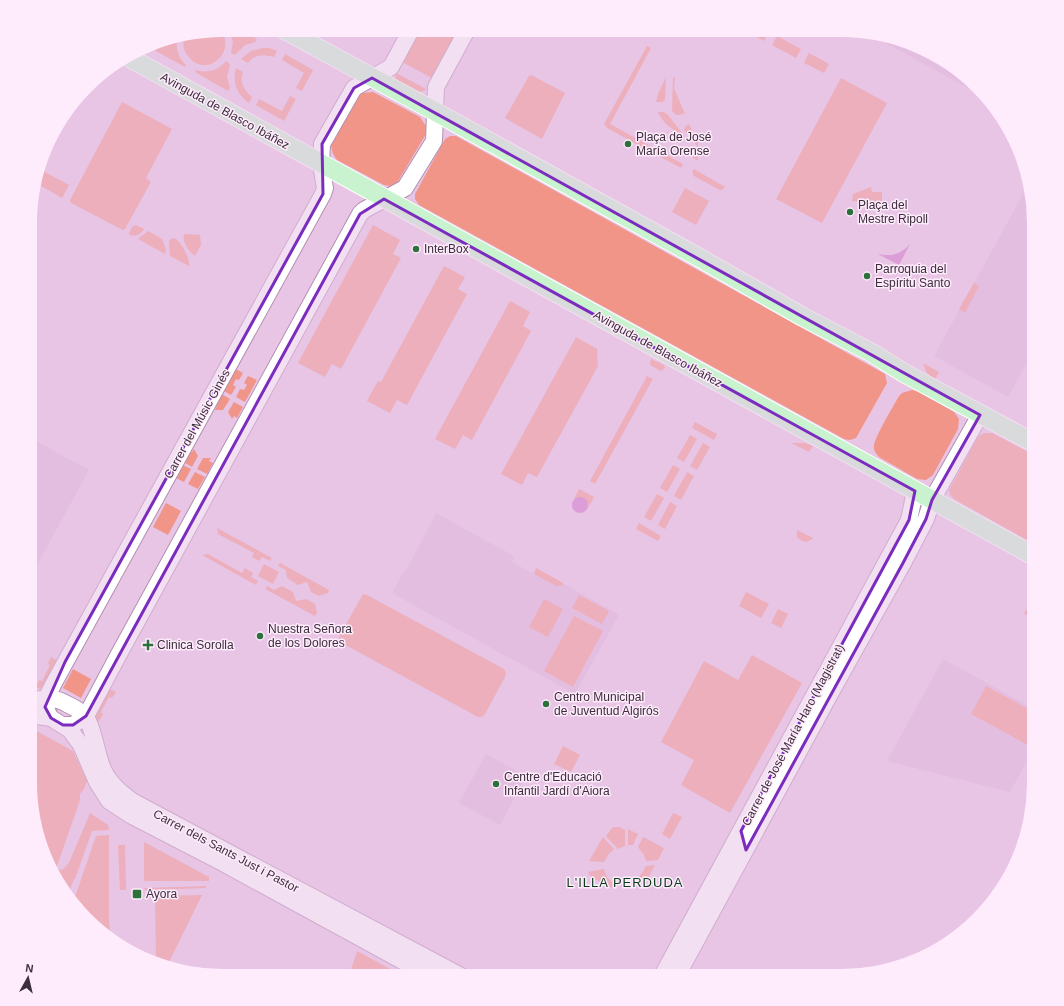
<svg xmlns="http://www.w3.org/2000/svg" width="1064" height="1006" font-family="Helvetica,sans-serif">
  <rect width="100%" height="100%" fill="#e8c4e5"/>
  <path fill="#e0b5dc" d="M875 37 937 56 984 97 964 86Z
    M1028 185 1034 211V350L1008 397 934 356Z
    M32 439 89 470 32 574Z
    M436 513 514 556 512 562 534 574 536 568 619 615 575 694 392 593 404 571H406Z
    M943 659 1034 709V748L1010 792 887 761Z
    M486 754 526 776 500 825 459 803Z"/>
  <path fill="#f19588" d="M221 30C237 54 205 78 189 57 183 51 182 44 185 36Z
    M229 30H240L257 39 255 42 245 45 235 55 231 53 233 42Z
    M420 30H458L432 78 402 62Z
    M745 30H767L769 32 764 41Z
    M777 36 801 49 796 58 772 45Z
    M177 38C176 48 178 58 186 65L185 67 152 49 154 46C162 44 169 39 177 38Z
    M647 46 651 48 610 124 683 164 681 168 607 128 604 124Z
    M263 48H269L277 51 274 57C264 54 255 54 248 63L241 59 251 51Z
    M809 53 829 64 824 73 804 63Z
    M285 54 313 70 302 91 296 88 304 73 282 60Z
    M226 61 230 64 227 77 230 88 228 91 195 72 196 70C207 74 219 70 226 61Z
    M236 68 243 72C239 83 244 90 252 97L249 103C237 94 232 83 236 68Z
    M396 73 426 89C418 97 404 85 396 81L395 79Z
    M531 75 565 93 542 139 505 118 529 76Z
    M666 77 665 100 662 102H656L658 94Z
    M673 77 675 78 674 88 685 114 676 115 672 111Z
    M841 78 887 103 822 223 776 199Z
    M373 92 420 117 426 126V134L397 183 391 186 384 185 337 160 333 154 331 146 356 98 362 93Z
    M290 96 296 99 284 121 256 105 259 99 282 111Z
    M122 102 172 129 146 178 151 182 125 229 123 230 71 203 70 200Z
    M658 112H664L668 115 686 138C675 131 663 124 658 112Z
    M689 124 698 143V161L692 157 697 149V146L684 130 685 127Z
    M450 136H456L885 374 887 383 856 438 850 440 844 439 419 205 415 199V194L445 139Z
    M694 169 725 187 722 190H720L694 176 692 172Z
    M43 171 69 185 62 198 36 183Z
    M871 187 872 192H882V203L852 201 853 194Z
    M685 188 709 201 696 225 672 212Z
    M136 225 144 229C141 234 136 237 130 235L129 233 132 227Z
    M373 225 400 240 393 254 401 258 341 369 332 364 325 377 298 363Z
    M148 231 162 239 166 249 165 254 138 239Z
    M184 234 200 235 201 245 195 256C189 251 182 243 184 234Z
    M175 238C182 244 190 257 189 266L170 256 169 241 171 239Z
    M444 266 465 277 458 289 467 294 407 405 397 400 390 413 367 401 378 381 381 382Z
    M974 283 979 286 965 313 959 309Z
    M510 301 530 312 523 326 531 331 472 440 463 435 455 449 435 439Z
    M576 337 597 349 598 366 537 477 528 473 522 485 501 474Z
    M651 359 664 365 665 368 661 371 650 365Z
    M923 363 939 372 935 380 926 372Z
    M234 368 243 373 239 380 236 379 233 385 236 387 231 395 222 390Z
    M248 376 257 380 245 402 236 397 240 389 244 390 247 385 244 383Z
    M647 376 653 379 595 484 590 481Z
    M912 390 917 391 954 412 959 419 958 429 933 475 926 480 917 479 879 457C876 454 873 450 874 446 874 438 894 405 899 396L902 393Z
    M220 393 230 399 223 410H215L217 406 214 405Z
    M234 402 243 407 237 418 234 416 232 419 228 412Z
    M695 422 717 434 714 440 692 428Z
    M984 433H992L1034 455V544L954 499 950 495 949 490 978 437Z
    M690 435 697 439 684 462 677 458Z
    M703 443 710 447 697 470 690 466Z
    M791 443H805L813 446 809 452Z
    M194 449 198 456 192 467 182 461 189 450 192 452Z
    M203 458H211L209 461 213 463 207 474 197 469Z
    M181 464 191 469 184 482 174 477Z
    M673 465 680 469 667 492 660 488Z
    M195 472 205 477 198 489 188 484Z
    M687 472 694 476 681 500 674 496Z
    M579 489 594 497 587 510 589 504 574 499 573 501Z
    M657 494 664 498 651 521 644 517Z
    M670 502 677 506 665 529 658 525Z
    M166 503 181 511 168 535 153 527Z
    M639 523 661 536 658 541 636 529Z
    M217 528 272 558 270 561 262 557 259 561 252 557 254 553 218 534Z
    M797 530 813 538C808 543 803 543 797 537Z
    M208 554 242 573 245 568 253 573 251 577 258 581 256 585 202 555Z
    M280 563 329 590 328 593 319 596 311 592 307 582 298 585 287 578 286 570 278 566Z
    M264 564 279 572 273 584 258 576Z
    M536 568 563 583 562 586H556L534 574Z
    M267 586 274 590 282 586 293 592 296 601 306 599 315 604 317 613 315 616 265 589Z
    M746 592 769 604 761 618 739 606Z
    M363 594 367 595 504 669 506 673 505 677 485 714 482 717H478L340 642 339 639 340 635Z
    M579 595 609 611 602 624 572 608Z
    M1034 597V619L1024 614Z
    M544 599 563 609 548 637 529 627Z
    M778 609 788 614 781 628 771 623Z
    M574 616 603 631 573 687 544 671Z
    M752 655 802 683 730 813 681 785 694 760 661 742 704 661 738 680Z
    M51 657 58 661 45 684 40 689 36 687 39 680 42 681 50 665 48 664Z
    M73 669 91 679 81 698 63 688Z
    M986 686 1034 712V734L1028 745 971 714Z
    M108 688 116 692 112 698 109 697 101 712 103 714 99 721 95 719 97 711Z
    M31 728 73 751 87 781 84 789 80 794V800L56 869 62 870 69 863 90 813 108 825 109 830 92 831 75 879H74L67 896 45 856 30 795Z
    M563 746 580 755 571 772 554 764Z
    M673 813 682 817 670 839 662 834Z
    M614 827H619L625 830V846L618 849 606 836 611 829Z
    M628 829 638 834 633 845H628Z
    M109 835V920L110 933 73 903 96 836Z
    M603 837 614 849 608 855 604 862 589 861Z
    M643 837 664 848 658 860 646 861 644 855 638 847Z
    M144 842 209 877V881H144Z
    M118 845H125L126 890H120Z
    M655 865 645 884 638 877 642 873 646 866Z
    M604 869 607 877 614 884 612 888 591 877 588 872Z
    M206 886V888L145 890 144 888Z
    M202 895 168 964 156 961 155 896Z
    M357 951 394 971 392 976H349Z"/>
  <path fill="#ce6ec9" d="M910 244 899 265 878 254C892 257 901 254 910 244Z
    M572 505a8 8 0 1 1 16 0a8 8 0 1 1-16 0Z"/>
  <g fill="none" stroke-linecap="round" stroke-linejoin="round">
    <g stroke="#b390b0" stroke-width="18">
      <path id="secondary" d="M31 701C43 698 56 697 67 704 73 707 80 710 85 716 93 725 97 756 103 769 109 783 120 792 132 801L461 976
        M31 717 38 716 51 718 70 730 81 745 97 782 109 801 132 816 223 863 430 976
        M51 718C41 704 48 695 55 681L323 194 325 188 321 164 322 144 354 88 391 67 411 30
        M63 725H73L86 716 119 654 360 214 364 210 405 188 434 141 436 87 467 30
        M662 976 909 520 915 491
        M677 976 830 694 903 563 926 519 932 500 980 415"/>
    </g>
    <g stroke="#fff" stroke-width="20">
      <path id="primary" d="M285 30 434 111 696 256 803 317 872 353 904 373 1034 443
        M130 58 1034 556"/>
    </g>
    <use href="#secondary" stroke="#fff" stroke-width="16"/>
    <use href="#primary" stroke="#c8f3ce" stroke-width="18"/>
  </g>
  <path d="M0 0H1064V1006H0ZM372 78 980 415 932 500 926 519 903 563 746 850 741 831 909 520 915 491 384 199 360 214 86 716 73 725H63L51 718 45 707 65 662 323 194 322 144 354 88Z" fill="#e8c4e5" fill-opacity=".55" fill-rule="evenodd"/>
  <path fill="none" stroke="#7b2cbf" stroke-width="3" stroke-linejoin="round" d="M372 78 980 415 932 500 926 519 903 563 746 850 741 831 909 520 915 491 384 199 360 214 86 716 73 725H63L51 718 45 707 65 662 323 194 322 144 354 88Z"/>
  <g fill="#2c713c" stroke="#feebfc" stroke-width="1.5">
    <circle cx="628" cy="144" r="4"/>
    <circle cx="850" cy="212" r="4"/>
    <circle cx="416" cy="249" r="4"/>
    <circle cx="867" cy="276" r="4"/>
    <circle cx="260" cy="636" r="4"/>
    <path d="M146 639h4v4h4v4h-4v4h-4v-4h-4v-4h4z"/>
    <circle cx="546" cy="704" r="4"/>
    <circle cx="496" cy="784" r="4"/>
    <rect x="132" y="889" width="10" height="10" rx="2"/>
  </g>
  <g text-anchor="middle" stroke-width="3" stroke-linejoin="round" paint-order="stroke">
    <g font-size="12" fill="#3c2e3b" stroke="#feebfc">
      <text transform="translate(225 111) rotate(29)" y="4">Avinguda de Blasco Ibáñez</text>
      <text transform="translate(658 349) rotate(29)" y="4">Avinguda de Blasco Ibáñez</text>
      <text transform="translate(197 424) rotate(-61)" y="4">Carrer del Músic Ginés</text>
      <text transform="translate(793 735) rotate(-62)" y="4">Carrer de José María Haro (Magistrat)</text>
      <text transform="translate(226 851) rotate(28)" y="4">Carrer dels Sants Just i Pastor</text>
    </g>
    <g font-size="12" fill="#3c2e3b" stroke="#feebfc" text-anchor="start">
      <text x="636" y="141">Plaça de José<tspan x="636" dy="14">María Orense</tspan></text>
      <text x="858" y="209">Plaça del<tspan x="858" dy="14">Mestre Ripoll</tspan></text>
      <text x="424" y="253">InterBox</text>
      <text x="875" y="273">Parroquia del<tspan x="875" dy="14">Espíritu Santo</tspan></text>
      <text x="268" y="633">Nuestra Señora<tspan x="268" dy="14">de los Dolores</tspan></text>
      <text x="157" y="649">Clinica Sorolla</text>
      <text x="554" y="701">Centro Municipal<tspan x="554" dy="14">de Juventud Algirós</tspan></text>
      <text x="504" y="781">Centre d'Educació<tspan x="504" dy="14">Infantil Jardí d'Aiora</tspan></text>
      <text x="146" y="898">Ayora</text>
    </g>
    <g font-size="13" letter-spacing="1" fill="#0a3c19" stroke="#feebfc">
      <text x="625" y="887">L'ILLA PERDUDA</text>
    </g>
  </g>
  <path d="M0 0H1064V1006H0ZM223 37H841A186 186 0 0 1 1027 223V783A186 186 0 0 1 841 969H223A186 186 0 0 1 37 783V223A186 186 0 0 1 223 37Z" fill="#feebfc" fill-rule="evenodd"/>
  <g transform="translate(28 978) rotate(8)" stroke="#feebfc" stroke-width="3" paint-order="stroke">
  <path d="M0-3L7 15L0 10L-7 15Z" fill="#3c2e3b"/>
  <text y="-6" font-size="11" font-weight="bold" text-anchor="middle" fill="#3c2e3b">N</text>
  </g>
</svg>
